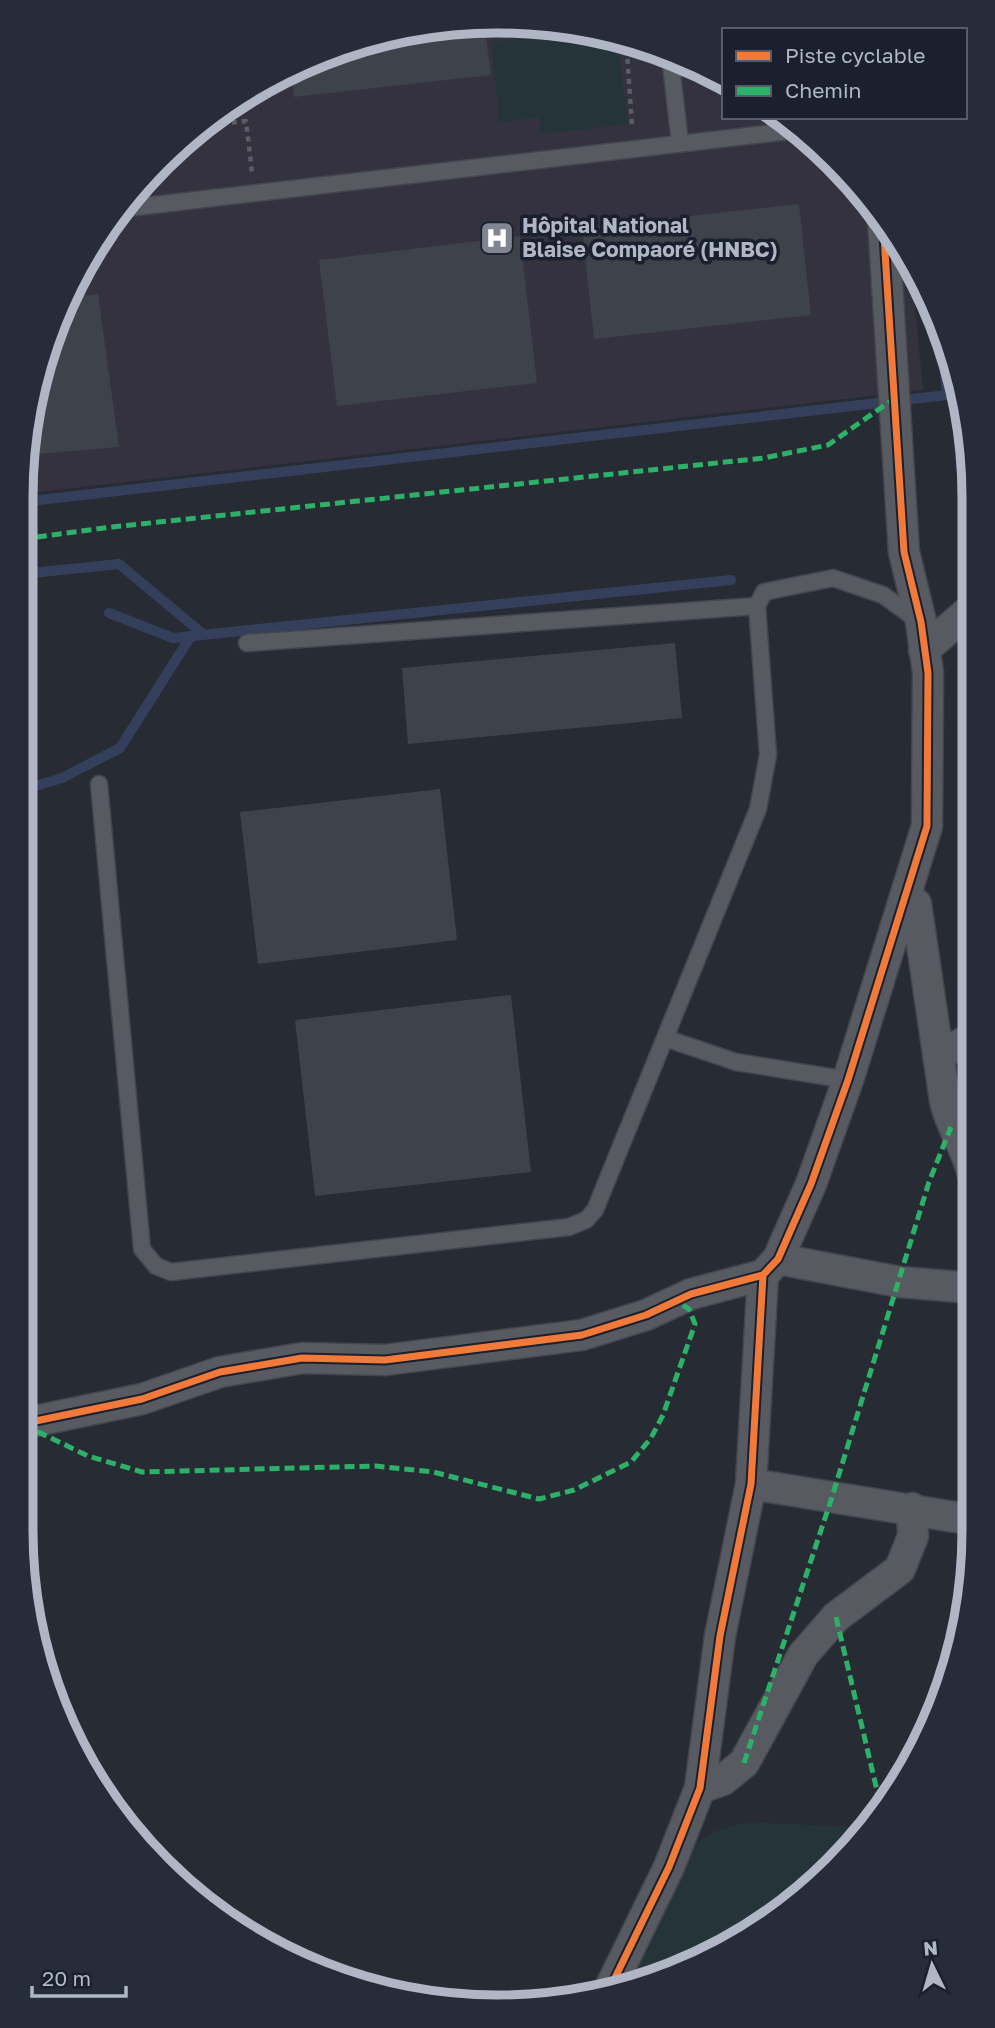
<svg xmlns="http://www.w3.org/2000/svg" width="995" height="2028" font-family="'Golos Text',sans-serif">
  <rect width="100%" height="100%" fill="#272b33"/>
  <path fill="#34323f" d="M528 22 620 37 708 70 724 80V117L788 120 876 208 911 268 923 390 22 494V467L37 375 70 287 119 208 183 140 259 85 344 46 435 25Z"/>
  <path fill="#243438" d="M592 32 617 37 628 124 541 134 539 117 499 122 492 42Z
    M747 1822 857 1827 860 1831 835 1867 709 1958 624 1983 677 1856 713 1832Z"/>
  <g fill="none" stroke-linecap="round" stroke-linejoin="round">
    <path stroke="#34405b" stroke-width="10" d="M22 502 947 395 940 322
      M22 574 119 564 203 634
      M109 613 173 638 731 580
      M22 790 62 778 120 748 191 636"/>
  </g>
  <path fill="#3e424a" d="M484 23 491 75 294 97 291 71 344 46 435 25Z
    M799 204 811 315 594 339 582 228Z
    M520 236 537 383 337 406 319 260Z
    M98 294 119 447 24 455 37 375 66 298Z
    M675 643 682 718 408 744 402 668Z
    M440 789 457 940 258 964 240 812Z
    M511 995 531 1172 315 1196 295 1020Z"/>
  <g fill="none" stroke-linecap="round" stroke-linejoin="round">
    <g stroke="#43464c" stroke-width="19">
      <path id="service" d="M670 56 680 143
        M119 209 798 130
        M247 643 757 606
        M99 784 142 1249 156 1266 171 1272 569 1227 586 1220 595 1210 758 809 768 755 757 606 764 592 833 578 883 595 919 621
        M665 1038 736 1062 848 1080"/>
    </g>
    <g stroke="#43464c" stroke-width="33">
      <path id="minor" d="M924 650 970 610
        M907 896 916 904 945 1101C951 1127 965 1146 972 1171
        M938 1056 972 1038
        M778 1259 900 1282 972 1288
        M21 1424 142 1399 220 1372 302 1358 385 1360 582 1335 646 1315 691 1294 763 1275 778 1259 811 1184 848 1080 927 826 928 673 921 622 904 552 883 220
        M751 1484 973 1520
        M700 1788 723 1780 744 1763 803 1655 836 1617 900 1569 913 1536 912 1508
        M610 1988 669 1867 700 1788 720 1636 751 1484 763 1275"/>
    </g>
    <path stroke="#5a5e65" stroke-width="4.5" stroke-dasharray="5 5" stroke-linecap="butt" d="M494 32 557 27
      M626 39 632 125
      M202 126 246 121 252 172"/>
    <use href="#service" stroke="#575a61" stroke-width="16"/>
    <use href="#minor" stroke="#575a61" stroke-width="30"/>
    <path stroke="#2db169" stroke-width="5" stroke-dasharray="10 5" stroke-linecap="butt" d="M22 539 112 527 764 458 828 445 895 398
      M24 1425 88 1456 142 1472 376 1466 433 1472 539 1499 574 1490 631 1462 651 1438 663 1415 695 1324 689 1309 674 1300
      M836 1617 880 1803
      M744 1763 832 1497 929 1182 951 1127"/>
    <g stroke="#1a202d" stroke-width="11">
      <path id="cycleway" d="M21 1424 142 1399 220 1372 302 1358 385 1360 582 1335 646 1315 691 1294 763 1275 778 1259 811 1184 848 1080 927 826 928 673 921 622 904 552 883 220
        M610 1988 669 1867 700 1788 720 1636 751 1484 763 1275"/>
    </g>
    <use href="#cycleway" stroke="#f17a3a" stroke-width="7"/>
  </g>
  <defs>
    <g id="hospital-square" transform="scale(1.75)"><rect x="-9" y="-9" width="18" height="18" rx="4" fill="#808592" stroke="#1a202d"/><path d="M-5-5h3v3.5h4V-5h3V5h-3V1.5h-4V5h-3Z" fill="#fff"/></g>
  </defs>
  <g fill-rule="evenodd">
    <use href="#hospital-square" x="497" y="238"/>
  </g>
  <g text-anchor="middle" stroke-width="7" stroke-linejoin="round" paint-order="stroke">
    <g font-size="21" font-weight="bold" fill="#b0b6c5" stroke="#1a202d" text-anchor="start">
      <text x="522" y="233">Hôpital National<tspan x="522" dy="24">Blaise Compaoré (HNBC)</tspan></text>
    </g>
  </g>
  <path d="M0 0H995V2028H0ZM497 33H498A464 464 0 0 1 962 497V1531A464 464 0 0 1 498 1995H497A464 464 0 0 1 33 1531V497A464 464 0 0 1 497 33Z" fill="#262c39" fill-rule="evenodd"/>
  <path fill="none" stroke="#b0b6c5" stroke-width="9" d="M497 33H498A464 464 0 0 1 962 497V1531A464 464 0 0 1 498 1995H497A464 464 0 0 1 33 1531V497A464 464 0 0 1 497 33Z"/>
  <rect x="722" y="28" width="245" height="91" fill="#1a202d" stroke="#565c6a" stroke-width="2"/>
  <rect x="736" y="51" width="35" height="10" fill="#f17a3a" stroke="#565c6a" stroke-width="2"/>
  <text x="785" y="63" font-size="21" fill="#b0b6c5">Piste cyclable</text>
  <rect x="736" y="86" width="35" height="10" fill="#2db169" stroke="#565c6a" stroke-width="2"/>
  <text x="785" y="98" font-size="21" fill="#b0b6c5">Chemin</text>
  <g transform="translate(932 1965) rotate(355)" stroke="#1a202d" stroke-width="5" paint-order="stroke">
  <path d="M0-5L12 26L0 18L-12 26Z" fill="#b0b6c5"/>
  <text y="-10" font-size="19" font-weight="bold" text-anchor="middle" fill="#b0b6c5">N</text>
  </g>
  <path d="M32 1986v10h94v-10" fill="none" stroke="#b0b6c5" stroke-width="3.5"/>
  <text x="42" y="1986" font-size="21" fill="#b0b6c5" stroke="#1a202d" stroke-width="5" paint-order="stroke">20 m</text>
</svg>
